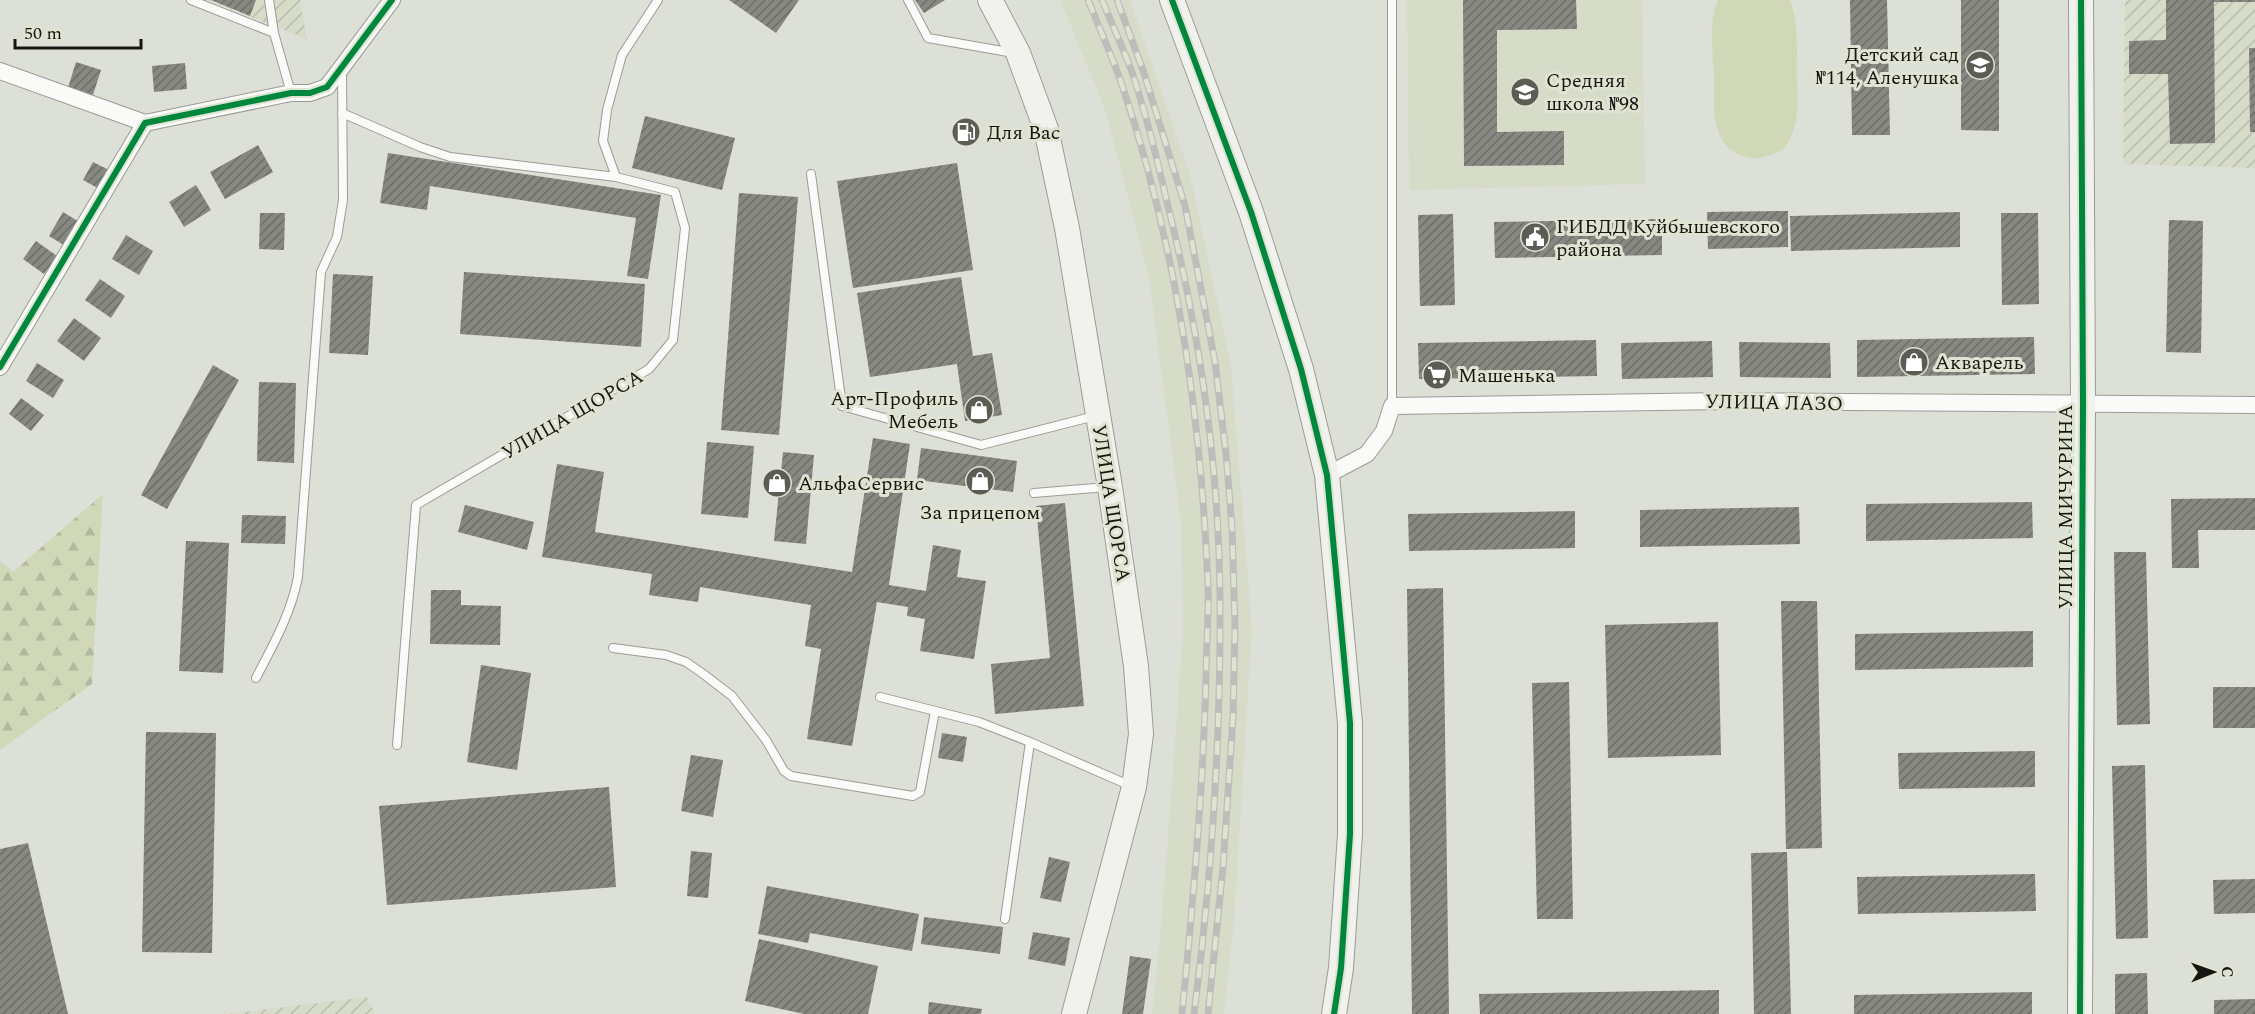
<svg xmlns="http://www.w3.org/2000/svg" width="2255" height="1014" font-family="Spectral,serif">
  <defs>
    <pattern id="industrial-furrows" width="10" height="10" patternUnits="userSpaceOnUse" patternTransform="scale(1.5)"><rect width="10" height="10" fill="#d7dcc9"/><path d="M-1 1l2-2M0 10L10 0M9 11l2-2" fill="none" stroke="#b8bcac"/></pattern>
    <pattern id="forest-firs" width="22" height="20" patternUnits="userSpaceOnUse" patternTransform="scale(1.5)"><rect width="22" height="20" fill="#d0d8b7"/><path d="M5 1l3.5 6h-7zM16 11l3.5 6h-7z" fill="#b2b99c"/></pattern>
    <pattern id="building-hatch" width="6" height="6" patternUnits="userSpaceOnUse" patternTransform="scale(1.5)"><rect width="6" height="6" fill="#868881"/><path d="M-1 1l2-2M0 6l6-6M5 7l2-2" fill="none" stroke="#6c6e68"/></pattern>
  </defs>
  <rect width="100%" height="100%" fill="#dde0d6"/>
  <path fill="#d7dcc9" d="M1060 0H1130L1190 175 1231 365 1252 630 1234 921 1224 1014H1152L1162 918 1183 632 1181 522 1149 278 1105 109Z
    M1407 0H1642L1645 184 1409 190Z"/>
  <path fill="url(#industrial-furrows)" d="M208 0H300L307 39Z
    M2125 0H2255V168L2123 164Z
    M367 997 375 1014H227Z"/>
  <path fill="url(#forest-firs)" d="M103 494 92 684 0 750V561L13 572Z"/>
  <path fill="#d0d8b7" d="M1718 0H1790C1800 25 1796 56 1797 82 1797 93 1799 104 1797 114 1796 125 1791 140 1784 148 1778 154 1766 156 1758 158 1752 159 1746 157 1740 155 1710 144 1714 103 1714 78 1713 53 1708 23 1718 0Z"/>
  <path fill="url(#building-hatch)" d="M211 0H256L250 16Z
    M729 0H799L776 33Z
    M915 0H945L924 13Z
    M1463 0H1576L1577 29 1497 30V132L1564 131V165L1464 166Z
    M1850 0H1887L1890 135H1852Z
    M1961 0H1999V131L1961 130Z
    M2166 0H2255V2H2214L2215 143 2170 144 2168 74H2129V41L2166 40Z
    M2249 48H2255V132H2250Z
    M76 62 101 70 92 98 67 91Z
    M185 63 187 89 154 92 152 66Z
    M645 116 735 138 722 190 632 168Z
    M258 145 273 172 225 199 210 172Z
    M388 153 661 195 648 279 627 276 636 218 430 186 427 210 380 203Z
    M93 162 113 172 103 191 83 180Z
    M957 163 973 270 853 288 837 181Z
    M196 185 211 210 184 227 169 202Z
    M739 193 798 197 779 435 721 430Z
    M1788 211V247L1708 249 1707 212Z
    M63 212 81 223 67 247 49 236Z
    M1960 212V247L1791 251 1790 216Z
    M260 213H285L284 250 259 249Z
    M2001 213H2038L2039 304 2002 305Z
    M1453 214 1455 305 1420 306 1418 215Z
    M1662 219V255L1495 258 1494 222Z
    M2169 220 2203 221 2201 353 2166 352Z
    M126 235 153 251 139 275 112 259Z
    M36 241 57 256 44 274 23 259Z
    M464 272 645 284 641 347 460 334Z
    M333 274 373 276 368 355 329 353Z
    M961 277 973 356 992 353 1002 415 965 421 957 364 870 377 857 293Z
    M100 279 125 296 111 318 85 300Z
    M74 318 101 338 84 361 57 341Z
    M2034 337 2035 374 1857 377V340Z
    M1596 340 1597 376 1419 379 1418 343Z
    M1712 341 1713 377 1622 379 1621 343Z
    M1739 342 1830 343 1831 378 1740 377Z
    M37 363 64 380 53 398 26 381Z
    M213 365 239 380 167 509 141 495Z
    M259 382 296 383 294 463 257 461Z
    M21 398 44 415 31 431 9 414Z
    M873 438 910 444 889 585 926 591 933 545 961 550 957 577 986 581 974 659 920 651 925 619 907 616 908 607 877 602 852 746 807 739 821 649 805 646 811 605 700 587 698 602 649 595 652 574 542 557 557 464 604 472 595 532 852 572Z
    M707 442 754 446 748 518 701 514Z
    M921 448 1017 461 1013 492 917 480Z
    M783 452 814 455 806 544 774 541Z
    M2255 498V530H2198L2199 568H2172L2171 499Z
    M2032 502 2033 538 1866 541V504Z
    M1065 503 1084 706 995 714 991 664 1050 658 1036 506Z
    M465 505 534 522 527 550 458 532Z
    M1799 507 1800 544 1640 547V510Z
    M1575 511V548L1409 551 1408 514Z
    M242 515 286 516 285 544 241 543Z
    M186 541 229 543 223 673 179 671Z
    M2114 552H2146L2150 724 2117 725Z
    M1443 588 1449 1014H1412L1407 589Z
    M431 590H461V605L501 606 500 645 430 644Z
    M1781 601H1817L1822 848 1786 849Z
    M1718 622 1721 755 1608 758 1605 625Z
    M2033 631V667L1855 670V634Z
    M481 665 531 673 517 770 467 762Z
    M1569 682 1573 919H1537L1532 683Z
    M2213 687H2255V728H2213Z
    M146 732 216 733 212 953 142 952Z
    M942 733 967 737 963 762 938 758Z
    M2035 751V787L1899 789 1898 753Z
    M691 755 723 760 713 817 681 811Z
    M2145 765 2148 938 2116 939 2112 766Z
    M609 787 616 887 387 905 379 806Z
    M28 843 68 1014H0V849Z
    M691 851 712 853 708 898 687 896Z
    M1787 852 1791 1014H1754L1751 853Z
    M1049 857 1070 862 1061 902 1040 898Z
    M2035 874 2036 911 1858 914 1857 877Z
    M2255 879V913L2214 914 2213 880Z
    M767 886 919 914 912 951 810 933 808 943 758 934Z
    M924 917 1003 927 1000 954 921 944Z
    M1033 932 1070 938 1065 966 1028 959Z
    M759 939 878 966 868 1014H804L745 1001Z
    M1130 956 1151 959 1143 1014H1122Z
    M2147 973 2148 1014H2115V974Z
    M1719 990V1014H1480L1479 994Z
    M2032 992V1014H1854V995Z
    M2255 999V1014H2214V1000Z
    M929 1002 982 1009 981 1014H928Z"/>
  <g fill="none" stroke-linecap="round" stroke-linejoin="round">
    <g stroke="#9a9c95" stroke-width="10">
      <path id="lane" d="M191 0 274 33
        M269 0 274 33 291 93
        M908 0 928 38 1014 53
        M342 113 420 147 450 157 616 177
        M811 174 842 406 981 445 1095 416
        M1392 406V0
        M1034 493 1107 487
        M613 648 666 655 686 662 702 673 732 696 766 740 784 771 791 776 913 796 920 792 935 711
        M256 678C273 645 291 614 298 577L321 272 337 237 343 200 342 71
        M880 697 979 722 1030 742
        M397 745 416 505 649 369 673 340 685 228 675 192 616 177 603 141 607 110 622 55 658 0
        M1005 919 1030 742 1131 786"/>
    </g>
    <g stroke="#9a9c95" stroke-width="18">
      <path id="street" d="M0 71 145 123
        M0 367 145 123 291 93H310L327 87 392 0
        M1327 475 1367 454 1384 431 1392 406 1725 401 2255 405"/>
    </g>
    <g stroke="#9a9c95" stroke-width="26">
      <path id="secondary" d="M990 0 1018 53 1046 129 1067 228 1110 487 1136 666 1141 734 1134 787 1074 1014
        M1172 0 1251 212 1301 369 1327 475 1350 723V834L1341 968 1334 1014
        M2080 1014 2083 404 2081 0"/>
    </g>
    <use href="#lane" stroke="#fafaf9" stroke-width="8"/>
    <use href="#street" stroke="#fafaf9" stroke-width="16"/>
    <use href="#secondary" stroke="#f1f2ee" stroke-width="24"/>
    <g stroke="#bdbebb" stroke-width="7">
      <path id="rail" d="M1088 0C1099 27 1111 54 1121 82 1176 243 1201 415 1208 585 1209 616 1206 647 1206 678 1203 790 1193 902 1182 1014
        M1102 0C1112 24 1123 48 1132 72 1146 114 1157 158 1167 202 1199 330 1219 463 1220 596 1221 735 1212 876 1194 1014
        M1117 0 1143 70 1185 206 1215 362 1226 454 1232 527 1235 627 1233 717 1223 867 1208 1014"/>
    </g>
    <use href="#rail" stroke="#dfe4d2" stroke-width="4.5" stroke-dasharray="14" stroke-linecap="butt"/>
    <g stroke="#dfe4d2" stroke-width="10">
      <path id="cycleway" d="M1172 0 1251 212 1301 369 1327 475 1350 723V834L1341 968 1334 1014
        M0 367 145 123 291 93H310L327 87 392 0
        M2080 1014 2083 404 2081 0"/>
    </g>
    <use href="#cycleway" stroke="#00873e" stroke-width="6"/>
  </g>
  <defs>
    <g id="school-disc" transform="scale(1.5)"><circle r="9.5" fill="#5b5d55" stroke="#dfe4d2"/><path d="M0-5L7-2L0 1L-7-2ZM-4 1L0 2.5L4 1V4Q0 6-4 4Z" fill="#fff"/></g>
    <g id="fuel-disc" transform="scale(1.5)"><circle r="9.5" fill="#5b5d55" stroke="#dfe4d2"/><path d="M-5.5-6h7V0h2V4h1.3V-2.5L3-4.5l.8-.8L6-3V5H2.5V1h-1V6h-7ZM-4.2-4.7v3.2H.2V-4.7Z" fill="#fff"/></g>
    <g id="civic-disc" transform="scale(1.5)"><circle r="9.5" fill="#5b5d55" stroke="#dfe4d2"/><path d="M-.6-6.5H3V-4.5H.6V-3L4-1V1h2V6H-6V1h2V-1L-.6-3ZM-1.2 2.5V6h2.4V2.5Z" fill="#fff"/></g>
    <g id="shop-disc" transform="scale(1.5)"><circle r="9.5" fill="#5b5d55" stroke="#dfe4d2"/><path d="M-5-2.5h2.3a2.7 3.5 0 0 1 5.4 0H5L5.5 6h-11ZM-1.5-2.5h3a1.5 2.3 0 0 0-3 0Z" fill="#fff"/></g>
    <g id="supermarket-disc" transform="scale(1.5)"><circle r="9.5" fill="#5b5d55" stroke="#dfe4d2"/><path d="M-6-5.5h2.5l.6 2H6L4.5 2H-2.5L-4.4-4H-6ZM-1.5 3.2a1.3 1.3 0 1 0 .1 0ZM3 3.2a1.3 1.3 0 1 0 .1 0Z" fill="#fff"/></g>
  </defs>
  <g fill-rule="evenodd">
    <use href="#school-disc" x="1980" y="65"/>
    <use href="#school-disc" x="1525" y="92"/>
    <use href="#fuel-disc" x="966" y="132"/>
    <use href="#civic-disc" x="1535" y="237"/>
    <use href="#shop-disc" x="1914" y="362"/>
    <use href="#supermarket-disc" x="1437" y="375"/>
    <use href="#shop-disc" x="979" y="410"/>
    <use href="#shop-disc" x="980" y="481"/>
    <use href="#shop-disc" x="777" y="483"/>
  </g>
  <g text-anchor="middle" stroke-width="6" stroke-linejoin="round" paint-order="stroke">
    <g font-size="20" fill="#151610" stroke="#dfe4d2" text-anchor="start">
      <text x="1959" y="61" text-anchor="end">Детский сад<tspan x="1959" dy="23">№114, Аленушка</tspan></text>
      <text x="1546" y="87">Средняя<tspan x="1546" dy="23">школа №98</tspan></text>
      <text x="987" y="139">Для Вас</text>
      <text x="1556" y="233">ГИБДД Куйбышевского<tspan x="1556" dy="23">района</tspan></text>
      <text x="1935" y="369">Акварель</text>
      <text x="1458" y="382">Машенька</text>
      <text x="958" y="405" text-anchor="end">Арт-Профиль<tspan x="958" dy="23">Мебель</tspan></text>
      <text x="798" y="490">АльфаСервис</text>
      <text x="980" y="519" text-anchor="middle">За прицепом</text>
    </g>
    <g font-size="20" fill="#151610" stroke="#dfe4d2">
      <text transform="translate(1774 402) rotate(1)" y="7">УЛИЦА ЛАЗО</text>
      <text transform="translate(572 414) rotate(-30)" y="7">УЛИЦА ЩОРСА</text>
      <text transform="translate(1112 503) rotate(81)" y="7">УЛИЦА ЩОРСА</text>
      <text transform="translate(2065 507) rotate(-90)" y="7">УЛИЦА МИЧУРИНА</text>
    </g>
  </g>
  <g transform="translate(2213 972) rotate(89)" stroke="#dfe4d2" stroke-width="4.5" paint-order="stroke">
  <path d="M0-4.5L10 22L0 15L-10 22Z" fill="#151610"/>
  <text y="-9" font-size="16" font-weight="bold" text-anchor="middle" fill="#151610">С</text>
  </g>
  <path d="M15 39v9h126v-9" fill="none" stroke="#151610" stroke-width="3"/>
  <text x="24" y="39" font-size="18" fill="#151610" stroke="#dfe4d2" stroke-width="4.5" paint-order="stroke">50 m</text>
</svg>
